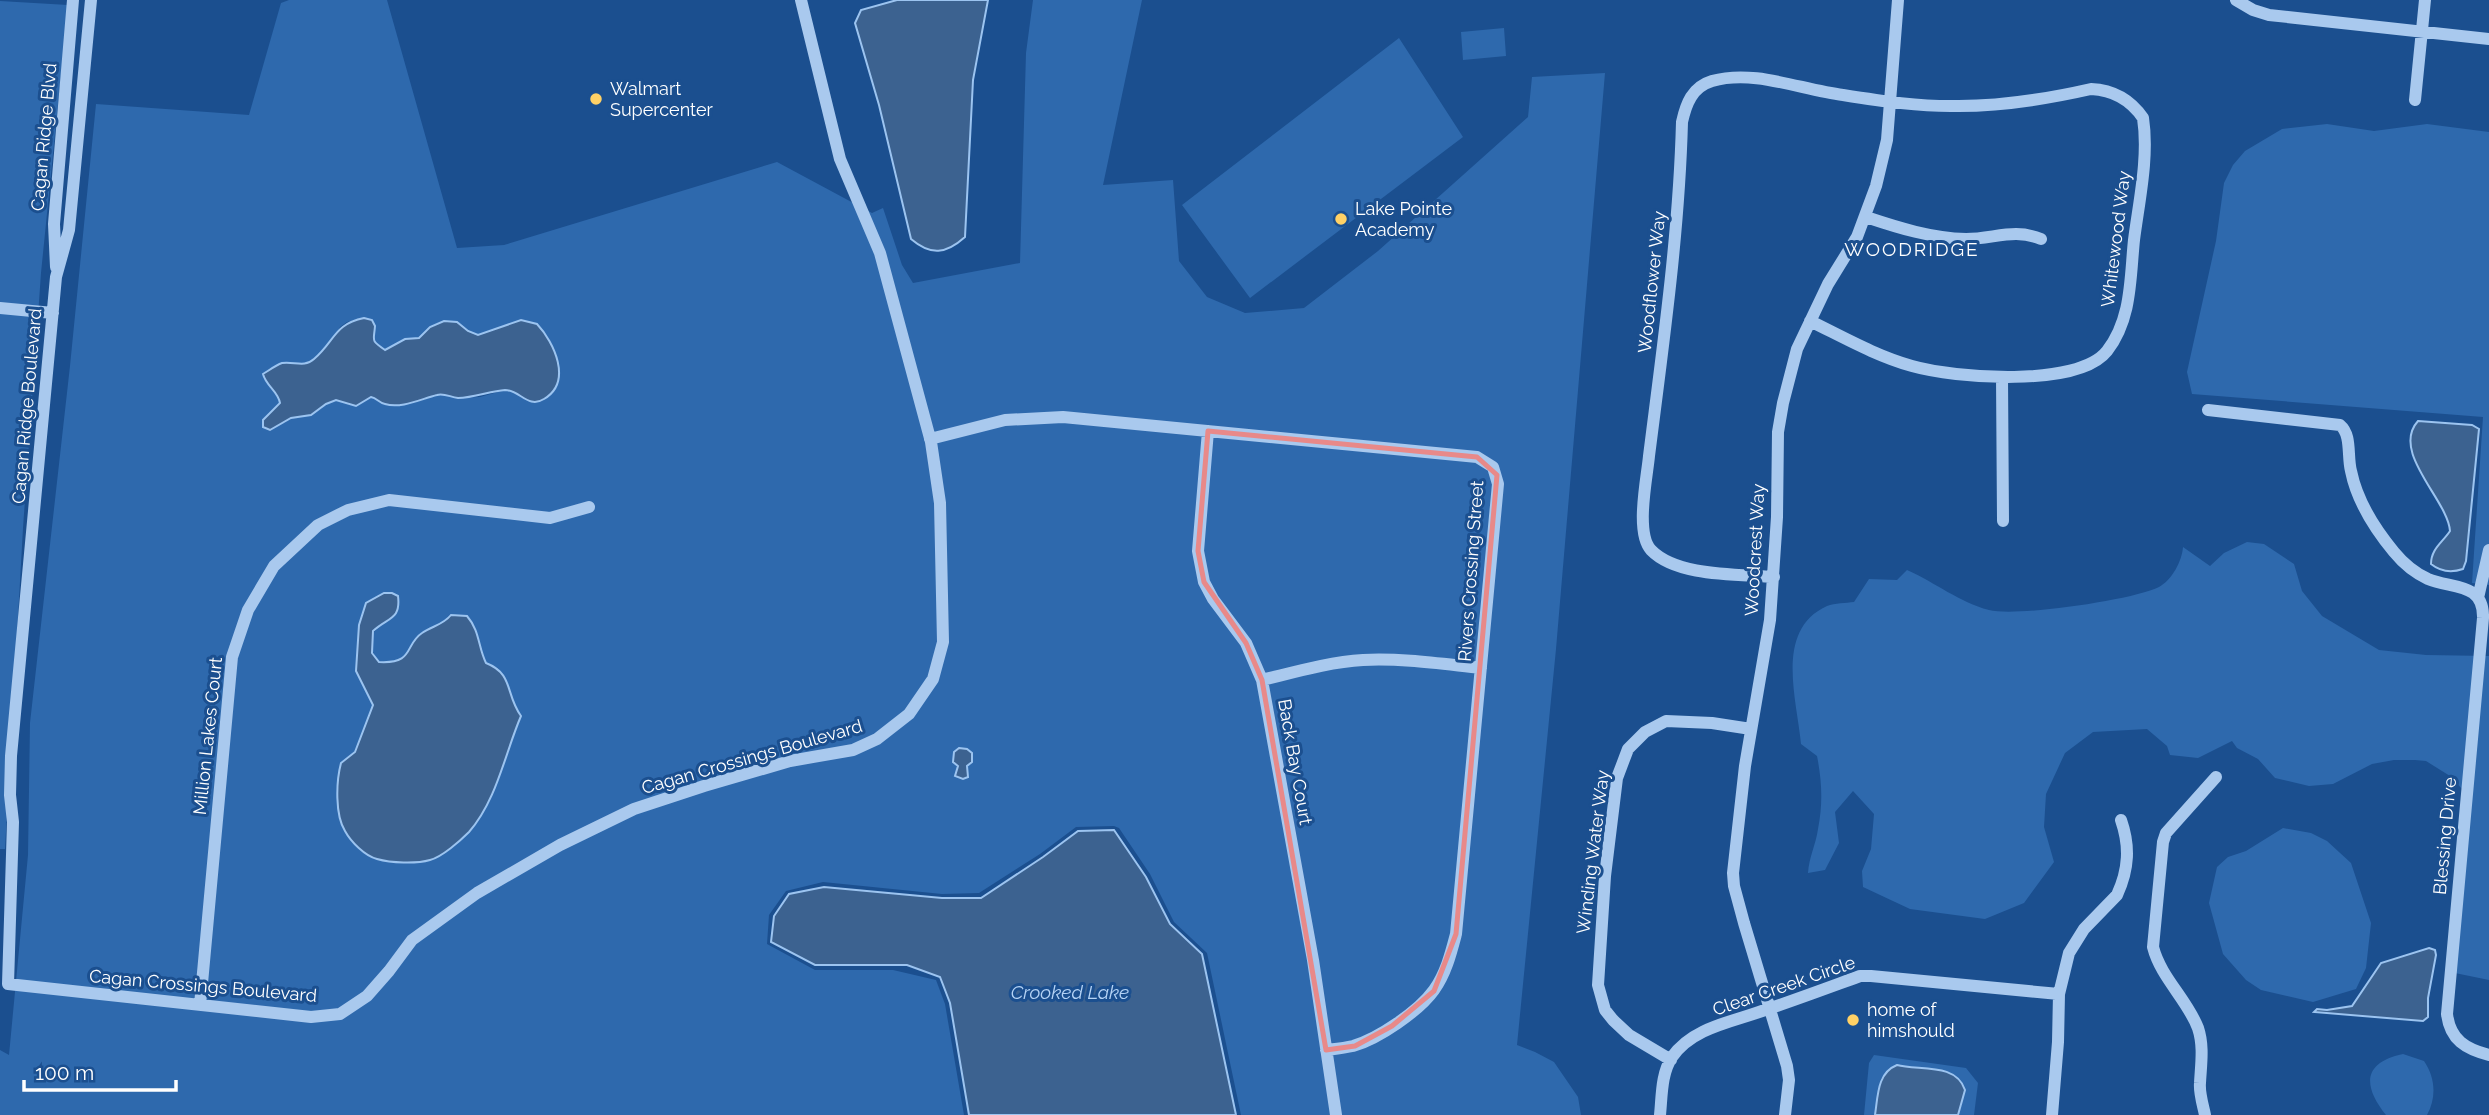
<svg xmlns="http://www.w3.org/2000/svg" width="2489" height="1115" font-family="Raleway,sans-serif">
  <rect width="100%" height="100%" fill="#1b4f8f"/>
  <path fill="#2e69ad" fill-rule="evenodd" d="M289 0H387L457 248 504 245 777 162 872 213 883 208 902 265 913 283 1020 263 1026 53 1033 0H1142L1103 185 1173 180 1179 261 1207 297 1245 313 1304 308 1378 251 1528 117 1532 77 1605 73 1556 649 1517 1045 1535 1052 1554 1062 1578 1097 1581 1115H1241L1207 953 1174 922 1150 874 1119 828 1114 826 1076 827 1040 854 979 893 942 894 823 882 786 891 769 915 767 944 815 970H893L936 980 945 1004 964 1115H0V1050L9 1055 28 855 30 723 70 366 96 104 249 115 281 3ZM363 318 372 320 374 343 385 350 405 339 419 338 430 327 441 322H457L468 331 478 335 521 320 537 324 522 398 516 392 505 390 480 397 457 398 440 394 417 402 398 404H385L371 397 356 405C350 404 341 399 335 400 328 401 325 406 321 409 309 417 295 414 284 423L268 413 273 412 280 403 279 396 270 388 282 363 303 365 314 360 335 339 340 327 347 322ZM451 615 480 644V653L486 664 498 668C506 684 510 701 521 716L513 734 431 860C414 861 393 864 376 859 338 846 333 796 341 763L355 752 373 705 356 671 359 625 395 616C374 626 362 640 379 662 416 664 403 646 422 633 432 626 443 625 451 615Z
    M0 1 68 5 41 273 23 528 5 849H0Z
    M1504 28 1506 56 1463 60 1461 32Z
    M1399 38 1463 137 1250 298 1182 205Z
    M2327 124 2374 131 2427 124 2489 132V585L2472 583 2483 417 2192 394 2187 372 2216 241 2224 183 2233 165 2245 151 2282 129Z
    M2247 542 2264 544 2294 564 2302 591 2322 616 2379 650 2426 655 2489 656V980L2450 972 2463 790 2450 776 2426 761 2415 760H2394L2372 764 2333 784 2309 786 2275 778 2258 759 2237 748 2232 741 2198 758 2170 755 2167 746 2147 729 2093 732 2065 753 2046 794 2044 827 2054 862 2024 903 1985 919 1910 909 1863 887 1862 871 1871 849 1874 814 1853 791 1835 812 1839 843 1825 870 1808 873C1809 857 1816 844 1818 829 1823 804 1822 781 1817 756L1801 744C1797 699 1774 630 1827 606 1835 603 1846 603 1854 602L1869 579 1897 580 1907 570C1936 583 1959 602 1989 610 2017 617 2133 600 2159 587 2172 580 2182 561 2183 547L2210 566 2224 553Z
    M2283 828 2311 833 2327 841 2351 863 2371 923 2366 968 2356 989 2313 1002 2261 990 2246 980 2223 954 2209 903 2217 867 2228 857 2246 851Z
    M2403 1054 2424 1061C2435 1077 2437 1097 2427 1115H2386C2363 1086 2362 1063 2403 1054Z
    M1874 1055 1966 1068 1978 1083 1974 1115H1958L1962 1104 1930 1069 1896 1065 1881 1079 1875 1115H1864L1869 1063Z"/>
  <path fill="#3c6290" stroke="#9cc4f0" stroke-width="2" d="M897 0H988L973 80 965 237C946 254 931 256 911 239L879 105 855 23 861 10Z
    M364 318 372 320 375 326C374 341 370 340 385 350L405 339 419 338 430 327 444 321 457 322 468 331 478 335 521 320 537 324C554 342 573 382 544 399 528 409 520 390 505 390 490 391 474 398 458 398 450 397 444 393 437 395 421 399 401 409 385 404 379 403 377 398 371 397L356 406 336 400 326 404 311 415 291 418 270 430 263 427V420L280 403C278 391 266 386 263 374 268 371 276 365 282 363 294 361 304 368 314 359 335 341 334 324 364 318Z
    M2418 421 2472 425 2479 429 2466 561 2463 569C2451 573 2441 572 2431 564 2431 549 2442 543 2450 531 2448 500 2390 452 2418 421Z
    M384 593H392L398 596C401 620 388 617 373 631L372 653 379 662C415 664 404 645 422 633 432 626 443 625 451 615L467 616C480 631 478 647 486 663 514 674 505 694 521 716 505 753 497 800 469 832 460 841 442 857 430 860 416 864 391 863 377 859 365 856 351 842 345 831 335 815 336 782 341 763L355 752 373 705 356 671 359 625 366 603Z
    M959 748 967 749 972 753V762L967 766 968 777 963 779 955 776 958 766 953 762 954 752Z
    M1114 830 1146 877 1170 924 1202 954 1236 1115H969L950 1003 940 977 907 965H815L771 942 774 916 789 894 824 887 942 898H981L1043 857 1078 831Z
    M2429 948 2435 950 2436 955 2428 998V1017L2423 1021 2314 1012 2317 1009 2327 1010 2352 1006 2381 963Z
    M1897 1065C1918 1071 1956 1062 1965 1090L1958 1115H1875C1878 1096 1877 1073 1897 1065Z"/>
  <g fill="none" stroke-linecap="round" stroke-linejoin="round">
    <path stroke="#a9c9ee" stroke-width="12" d="M91 0 69 230 56 277 11 756 10 795 13 822 8 984 311 1017 340 1014 367 996 389 971 412 940 477 893 560 845 634 809 704 786 790 761 853 750 877 739 909 714 933 679 943 642 940 503 931 442 880 253 840 159 801 0
      M2236 0 2253 10 2269 15 2489 39
      M2415 100 2425 0
      M1866 217C1899 228 1931 238 1966 239 1994 239 2014 228 2041 239
      M56 267 54 224 73 0
      M0 308 53 313
      M2002 377 2003 521
      M2208 410 2340 425C2352 435 2347 456 2351 471 2357 501 2375 529 2394 552 2403 563 2415 573 2428 579 2452 589 2484 582 2483 618L2447 1014C2450 1040 2466 1049 2489 1055
      M1208 431 1198 551 1204 582 1213 599 1246 643 1262 680 1313 960 1336 1115
      M930 439 1005 420 1063 417 1477 457 1493 467 1498 484 1456 934C1451 953 1446 973 1434 990 1419 1011 1378 1039 1353 1046 1344 1048 1334 1049 1326 1050
      M1774 577C1738 574 1677 577 1651 550 1635 533 1647 478 1649 456 1663 345 1679 234 1682 122 1686 104 1692 87 1712 81 1755 69 1801 90 1843 95 1881 101 1921 107 1959 106 2004 106 2047 99 2091 89 2113 90 2130 99 2143 118 2149 157 2139 201 2134 240 2130 278 2132 319 2107 351 2078 388 1954 378 1912 366 1876 356 1843 337 1810 321
      M2478 598 2489 550
      M1262 680C1295 672 1329 662 1363 660 1402 658 1442 664 1481 668
      M200 1005 232 657 248 610 274 566 318 525 348 510 389 500 550 518 589 507
      M1671 1060 1629 1035 1613 1020 1605 1010 1598 985 1605 876 1617 778 1628 749 1645 732 1666 721 1712 723 1751 729
      M1660 1115C1662 1096 1661 1074 1672 1057 1692 1028 1731 1022 1762 1011 1795 1000 1827 988 1860 976H1871L2059 994
      M1785 1115 1789 1080 1787 1066 1744 923 1734 886 1733 873 1745 766 1770 620 1777 517 1778 432 1783 403 1797 349 1828 284 1857 237 1876 186 1887 140 1898 0
      M2052 1115 2058 1042 2059 994 2069 953 2084 929 2117 895C2129 869 2130 846 2121 820
      M2205 1115C2203 1105 2199 1093 2200 1083 2201 1064 2204 1046 2198 1028 2187 999 2161 978 2153 947L2163 842 2166 833 2216 777"/>
  </g>
  <path fill="none" stroke="#e88989" stroke-width="5" stroke-linejoin="round" d="M1208 431 1477 457 1497 475 1456 934 1434 991 1392 1026 1355 1046 1326 1050 1262 680 1246 643 1204 582 1198 551Z"/>
  <g fill="#ffd166" stroke="#1b4f8f" stroke-width="2.5">
    <circle cx="596" cy="99" r="7"/>
    <circle cx="1341" cy="219" r="7"/>
    <circle cx="1853" cy="1020" r="7"/>
  </g>
  <g text-anchor="middle" stroke-width="6" stroke-linejoin="round" paint-order="stroke">
    <g font-size="18" fill="#fff" stroke="#1b4f8f" text-anchor="start">
      <text x="610" y="95">Walmart<tspan x="610" dy="21">Supercenter</tspan></text>
      <text x="1355" y="215">Lake Pointe<tspan x="1355" dy="21">Academy</tspan></text>
      <text x="1867" y="1016">home of<tspan x="1867" dy="21">himshould</tspan></text>
    </g>
    <g font-size="18" fill="#fff" stroke="#1b4f8f">
      <text transform="translate(44 137) rotate(-85)" y="6">Cagan Ridge Blvd</text>
      <text transform="translate(2116 239) rotate(-83)" y="6">Whitewood Way</text>
      <text transform="translate(1652 282) rotate(-84)" y="6">Woodflower Way</text>
      <text transform="translate(27 406) rotate(-85)" y="6">Cagan Ridge Boulevard</text>
      <text transform="translate(1755 550) rotate(-87)" y="6">Woodcrest Way</text>
      <text transform="translate(1471 571) rotate(-86)" y="6">Rivers Crossing Street</text>
      <text transform="translate(208 736) rotate(-84)" y="6">Million Lakes Court</text>
      <text transform="translate(752 757) rotate(-16)" y="6">Cagan Crossings Boulevard</text>
      <text transform="translate(1295 762) rotate(80)" y="6">Back Bay Court</text>
      <text transform="translate(2445 836) rotate(-85)" y="6">Blessing Drive</text>
      <text transform="translate(1593 852) rotate(-83)" y="6">Winding Water Way</text>
      <text transform="translate(203 986) rotate(5)" y="6">Cagan Crossings Boulevard</text>
      <text transform="translate(1784 986) rotate(-19)" y="6">Clear Creek Circle</text>
    </g>
    <g font-size="19" letter-spacing="2" fill="#fff" stroke="#1b4f8f">
      <text x="1912" y="256">WOODRIDGE</text>
    </g>
    <g font-size="19" font-style="italic" fill="#b5d3f5" stroke="#1b4f8f">
      <text x="1070" y="999">Crooked Lake</text>
    </g>
  </g>
  <path d="M24 1080v10h152v-10" fill="none" stroke="#ffffff" stroke-width="3.5"/>
  <text x="35" y="1080" font-size="21" fill="#ffffff" stroke="#1b4f8f" stroke-width="5" paint-order="stroke">100 m</text>
</svg>
